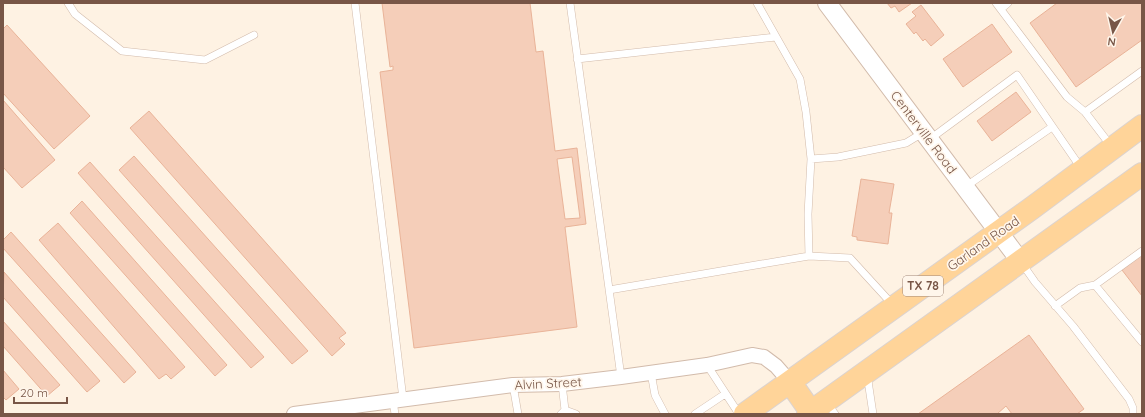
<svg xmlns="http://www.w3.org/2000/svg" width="1145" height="417" font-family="Quicksand,sans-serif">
  <rect width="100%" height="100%" fill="#fef2e3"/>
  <path fill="#f5ceb9" stroke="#e9b398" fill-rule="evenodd" d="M382 3H530L536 52 543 51 555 151 577 148 586 224 565 227 577 327 414 348 380 72 393 70V66L390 67ZM572 157 580 218 565 219 557 159Z
    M887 3H912L899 12 895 6 891 8Z
    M1057 3H1142V40L1076 87 1030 23Z
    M921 5 944 35 931 46 925 39 923 41 916 32 914 34 906 24 916 16 912 12Z
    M992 24 1012 52 963 87 943 59Z
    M7 25 90 116 54 149 3 93V29Z
    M1016 92 1031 112 992 141 977 121Z
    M3 100 55 160 22 188 3 167Z
    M149 111 346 333 339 338 345 344 332 356 130 128Z
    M134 156 308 351 292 364 119 170Z
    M90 162 264 357 251 368 78 173Z
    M861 179 894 184 889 213H892L888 244 857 240V237L852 236Z
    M82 201 227 365 215 376 70 213Z
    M58 223 185 367 171 379 166 374 159 379 39 240Z
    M11 232 136 372 124 383 3 248V240Z
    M1142 255V296L1122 270Z
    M4 272 100 381 87 392 3 297Z
    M3 321 60 385 47 396 3 346Z
    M1029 335 1084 409 1077 414H1012L1006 406 997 414H918Z
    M3 370 19 389 6 400 3 397Z"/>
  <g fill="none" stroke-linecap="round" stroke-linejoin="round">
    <g stroke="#d2bbab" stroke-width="8">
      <path id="service" d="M68 3 75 14 122 51 205 60 254 35
        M355 3 403 399
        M570 3 621 377
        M996 3 1067 97 1085 112 1111 146
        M1001 9 1008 3
        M577 59 776 37
        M1085 112 1142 71
        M930 139 1017 75 1081 168
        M811 159 838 157 906 143 924 132
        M965 187 1052 127
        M809 256 850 258 893 305
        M1021 262 1035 282 1073 326 1129 399 1133 408V414
        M1095 285 1142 342
        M609 290 809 256 808 214 811 159 806 112 800 79 757 3
        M1055 306 1080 288 1095 285 1142 251
        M707 365 739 414
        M651 373 655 395 665 414
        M867 374 873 414
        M513 385 518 414
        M393 401 395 414
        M827 403 835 414
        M564 413 565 410 576 414
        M561 414 565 410 562 384
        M695 414 725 394"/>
    </g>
    <g stroke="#d2bbab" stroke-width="16">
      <path id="minor" d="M294 414 513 385 562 384 621 377 707 365 752 355 764 357 776 366 790 382"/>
    </g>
    <g stroke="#d2bbab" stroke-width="20">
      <path id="tertiary" d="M827 3 1021 262"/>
    </g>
    <g stroke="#dcd3cf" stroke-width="24">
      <path id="primary" d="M790 382 811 412
        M745 414 1032 208 1142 126
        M808 414 1142 174"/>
    </g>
    <use href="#service" stroke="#fff" stroke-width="7"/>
    <use href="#minor" stroke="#fff" stroke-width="14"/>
    <use href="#tertiary" stroke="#fff" stroke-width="18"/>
    <use href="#primary" stroke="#ffd499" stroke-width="22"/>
  </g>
  <g text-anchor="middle" stroke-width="3.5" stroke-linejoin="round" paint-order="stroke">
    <rect fill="#fff6eb" stroke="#a08678" stroke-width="1" x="903" y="276" width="40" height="20" rx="3"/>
    <g font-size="12" font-weight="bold" fill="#785647">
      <text x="923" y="290">TX 78</text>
    </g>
    <g font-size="13" fill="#785647" stroke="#fff6eb">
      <text transform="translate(924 132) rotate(53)" y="5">Centerville Road</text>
      <text transform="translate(983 243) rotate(-35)" y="5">Garland Road</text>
      <text transform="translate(548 383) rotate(-3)" y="5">Alvin Street</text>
    </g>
  </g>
  <rect width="1145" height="417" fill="none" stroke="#785647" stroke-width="8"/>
  <g transform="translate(1113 32) rotate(188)" stroke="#fff6eb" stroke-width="3" paint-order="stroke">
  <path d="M0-3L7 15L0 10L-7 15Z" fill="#785647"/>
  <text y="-6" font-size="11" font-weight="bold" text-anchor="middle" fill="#785647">N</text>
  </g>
  <path d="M14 397v6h53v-6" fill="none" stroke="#785647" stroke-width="2"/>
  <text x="20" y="397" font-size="12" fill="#785647" stroke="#fff6eb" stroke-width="3" paint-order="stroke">20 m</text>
</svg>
